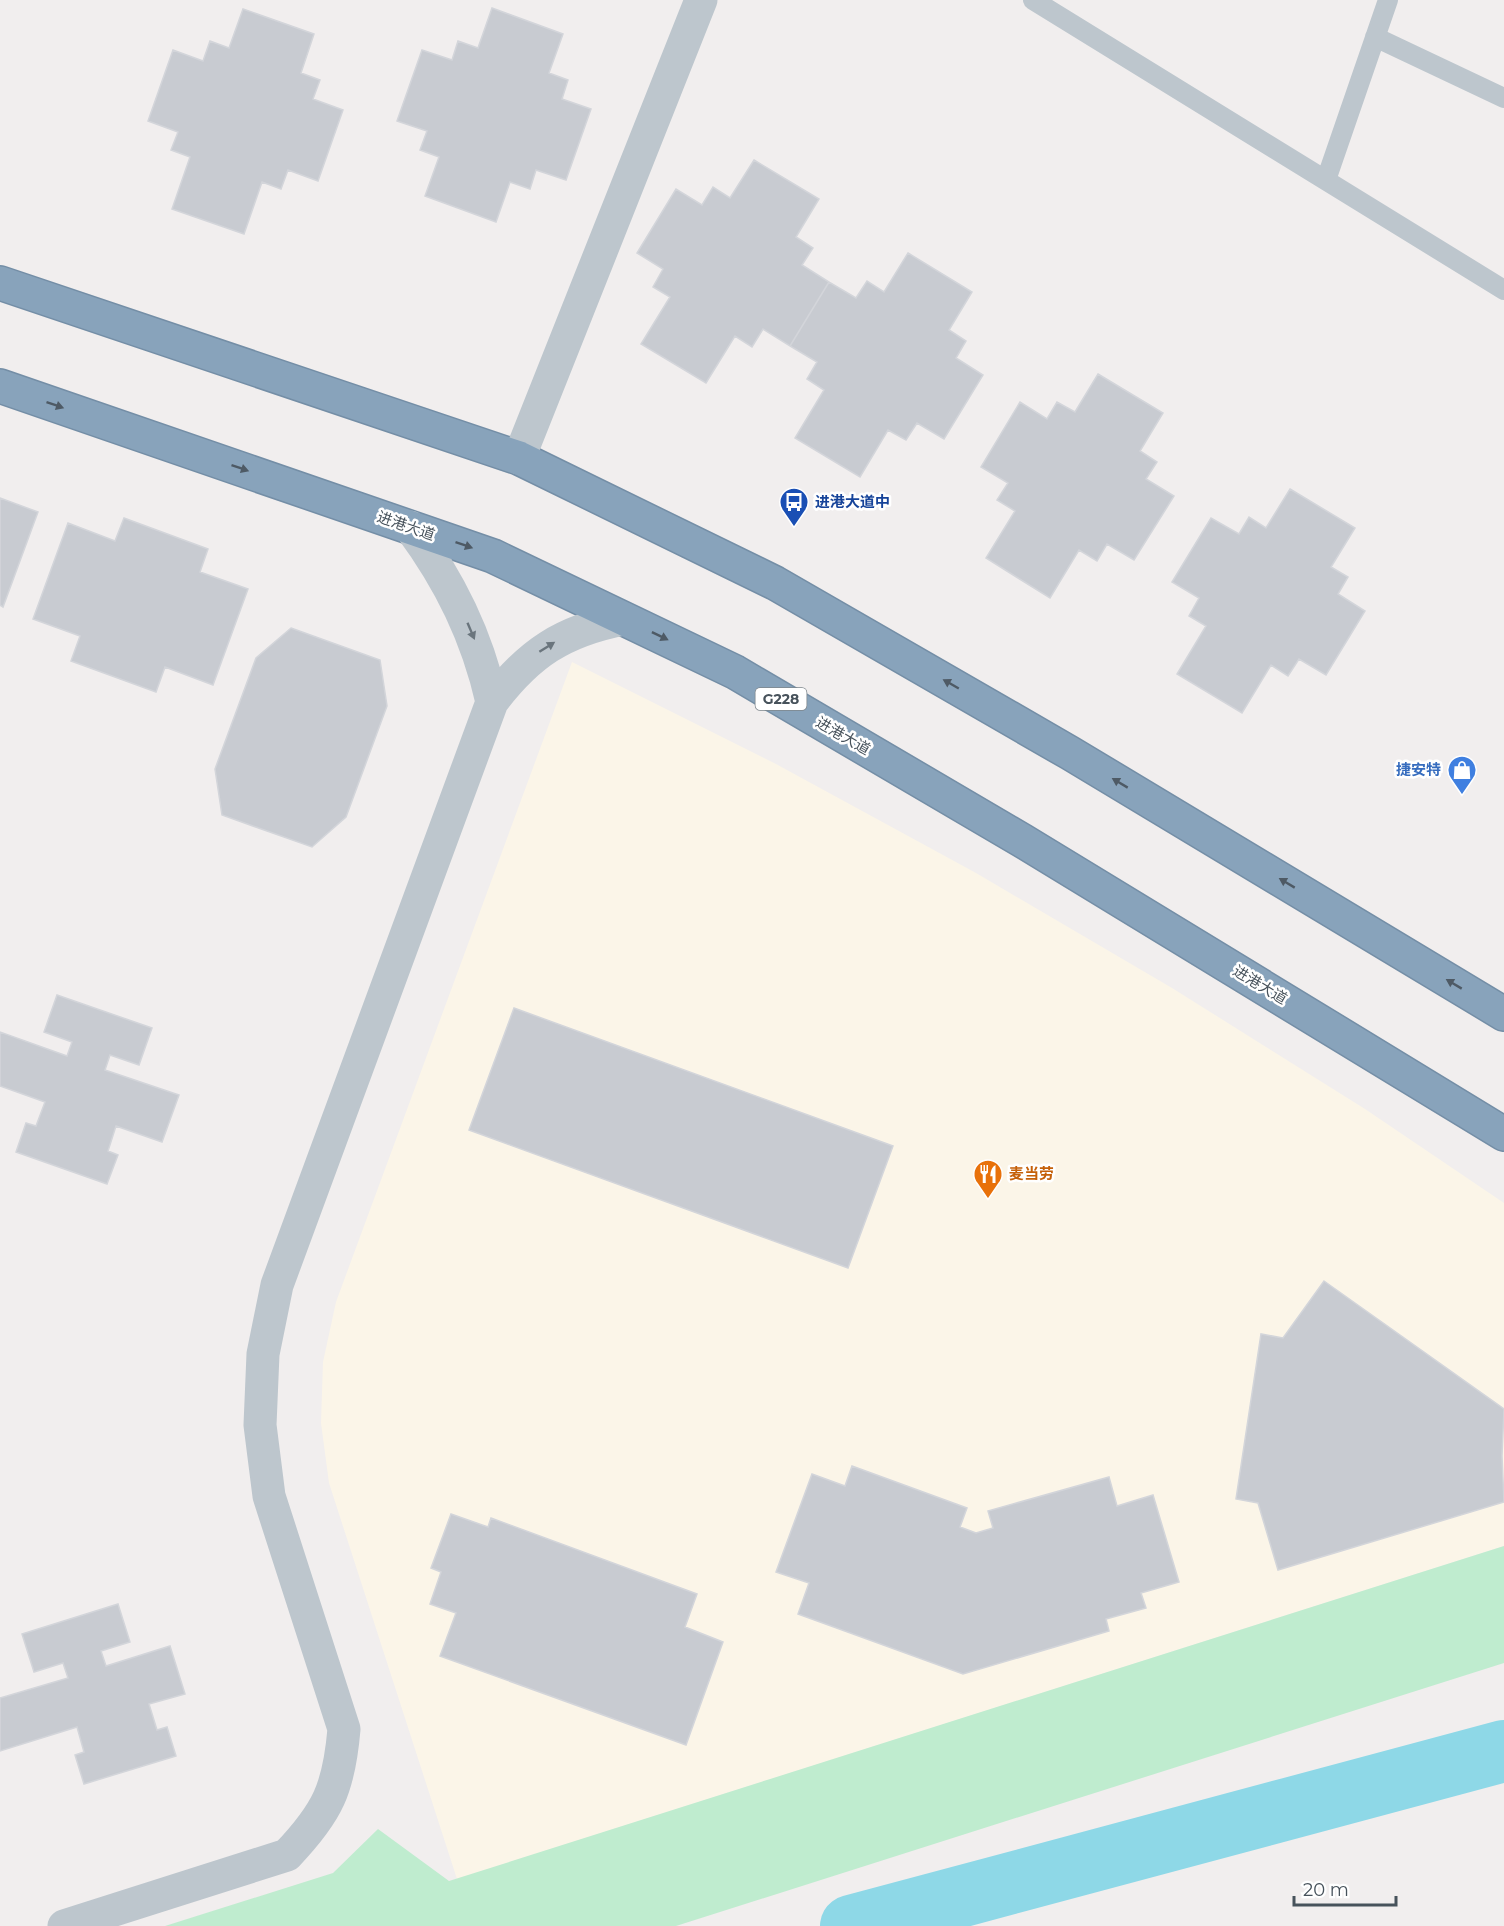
<svg xmlns="http://www.w3.org/2000/svg" width="1504" height="1926" font-family="Montserrat,'Noto Sans SC',sans-serif">
  <rect width="100%" height="100%" fill="#f1eeee"/>
  <path fill="#fbf5e8" d="M572 662 776 764 976 873 1172 988 1365 1109 1504 1203V1546L457 1879 329 1483 321 1423 323 1362 336 1302Z"/>
  <path fill="#bfeccf" d="M1504 1546V1663L676 1926H165L333 1873 378 1829 449 1881Z"/>
  <g fill="none" stroke-linecap="round" stroke-linejoin="round">
    <path stroke="#8ed8e7" stroke-width="62" d="M851 1926 1504 1751"/>
  </g>
  <path fill="#c8cbd1" stroke="#d3d5da" stroke-width="1.5" d="M492 8 563 34 549 73 568 80 562 99 591 109 566 180 536 170 530 189 510 182 496 222 425 196 439 157 420 150 427 131 397 121 422 50 452 60 458 41 478 48Z
    M243 9 314 34 301 73 320 80 313 99 343 110 318 181 288 170 281 189 262 182 244 234 172 209 190 157 171 150 178 132 148 121 173 50 203 61 210 41 229 48Z
    M754 160 819 199 796 237 813 248 802 265 829 282 790 346 763 329 752 347 735 336 706 383 641 344 670 297 653 287 663 269 637 253 676 189 702 205 713 187 730 198Z
    M908 253 972 292 949 330 966 341 956 358 983 375 944 439 917 423 906 440 888 430 860 477 795 438 824 390 807 379 817 362 790 346 829 282 856 298 867 281 884 292Z
    M1098 374 1163 413 1140 451 1157 462 1146 479 1174 496 1134 560 1107 544 1097 561 1079 550 1050 598 986 558 1015 511 997 500 1008 483 981 467 1020 402 1047 419 1057 402 1075 412Z
    M1290 489 1355 528 1331 567 1348 577 1338 594 1365 611 1326 675 1299 659 1288 676 1271 665 1242 713 1177 674 1206 626 1189 616 1199 598 1172 582 1211 518 1239 534 1249 517 1266 528Z
    M0 498 38 512 3 607 0 605Z
    M124 518 208 549 200 572 248 589 213 685 165 667 156 692 71 661 80 636 33 619 68 523 115 541Z
    M291 628 380 660 387 706 346 817 312 847 222 815 215 769 256 658Z
    M57 995 152 1028 139 1065 110 1055 105 1070 179 1095 162 1142 116 1126 108 1151 118 1155 107 1184 16 1152 26 1123 36 1126 45 1102 0 1086V1032L67 1056 72 1042 44 1032Z
    M514 1008 893 1146 848 1268 469 1130Z
    M1324 1281 1504 1409 1502 1456 1504 1502 1278 1570 1258 1503 1236 1499 1261 1334 1283 1338Z
    M852 1466 967 1508 960 1527 976 1533 993 1528 988 1511 1109 1477 1117 1506 1153 1495 1179 1582 1141 1593 1146 1608 1106 1619 1109 1631 963 1674 798 1614 809 1583 776 1572 812 1474 845 1486Z
    M451 1514 488 1527 491 1518 697 1594 685 1627 723 1642 686 1745 440 1656 456 1613 430 1604 441 1572 431 1568Z
    M118 1604 130 1642 101 1651 106 1666 170 1646 185 1694 149 1704 157 1730 167 1727 176 1756 84 1784 75 1755 84 1752 77 1727 0 1751V1698L68 1678 63 1663 34 1672 22 1634Z"/>
  <g fill="none" stroke-linecap="round" stroke-linejoin="round">
    <g stroke="#748ea6" stroke-width="36">
      <path id="highway" d="M0 283 519 458 775 583 1070 753 1504 1014
        M0 386 493 556 735 672 1023 841 1504 1134"/>
    </g>
    <path stroke="#bdc6cd" stroke-width="20" d="M1033 0 1504 290
      M1375 37 1504 98
      M1326 180 1388 0"/>
    <path stroke="#bdc6cd" stroke-width="33" d="M519 458 701 0
      M410 527C450 581 477 636 492 702
      M64 1926 287 1855C328 1812 339 1788 344 1729L269 1496 260 1425 263 1354 277 1285 492 702C529 653 563 631 623 619"/>
    <use href="#highway" stroke="#88a3bb" stroke-width="33"/>
  </g>
  <defs><path id="oneway-solid" d="M-6-.8H1V-3.2L6.5 0L1 3.2V.8H-6Z" transform="scale(1.5)"/></defs>
  <g fill="#4e5a65">
    <use href="#oneway-solid" transform="translate(55 405) rotate(19)"/>
    <use href="#oneway-solid" transform="translate(240 468) rotate(19)"/>
    <use href="#oneway-solid" transform="translate(464 545) rotate(19)"/>
    <use href="#oneway-solid" transform="translate(660 636) rotate(26)"/>
    <use href="#oneway-solid" transform="translate(951 684) rotate(-150)"/>
    <use href="#oneway-solid" transform="translate(1120 783) rotate(-149)"/>
    <use href="#oneway-solid" transform="translate(1287 883) rotate(-149)"/>
    <use href="#oneway-solid" transform="translate(1454 984) rotate(-149)"/>
  </g>
  <g fill="#6a757d">
    <use href="#oneway-solid" transform="translate(471 631) rotate(67)"/>
    <use href="#oneway-solid" transform="translate(547 647) rotate(-32)"/>
  </g>
  <defs>
    <g id="bus-pin" transform="scale(1.5)"><path d="M0 17L-7.5 6A9.5 9.5 0 1 1 7.5 6Z" fill="#1a4fb4" stroke="#fff"/><path d="M-5-6H5V4H4V6H2V4H-2V6H-4V4H-5ZM-3.5-4V0h7V-4ZM-3.5 1.2v1.5H-2V1.2ZM2 1.2v1.5H3.5V1.2Z" fill="#fff"/></g>
    <g id="shop-pin" transform="scale(1.5)"><path d="M0 17L-7.5 6A9.5 9.5 0 1 1 7.5 6Z" fill="#3f7fe0" stroke="#fff"/><path d="M-5-2.5h2.3a2.7 3.5 0 0 1 5.4 0H5L5.5 6h-11ZM-1.5-2.5h3a1.5 2.3 0 0 0-3 0Z" fill="#fff"/></g>
    <g id="restaurant-pin" transform="scale(1.5)"><path d="M0 17L-7.5 6A9.5 9.5 0 1 1 7.5 6Z" fill="#e8710a" stroke="#fff"/><path d="M-5-6h1v4h1v-4h1v4h1v-4h1v5L-1.5 .5V6h-2V.5L-5-1ZM5-6V6H3V1.5H1.5Q1.5-4 5-6Z" fill="#fff"/></g>
  </defs>
  <g fill-rule="evenodd">
    <use href="#bus-pin" x="794" y="502"/>
    <use href="#shop-pin" x="1462" y="770"/>
    <use href="#restaurant-pin" x="988" y="1174"/>
  </g>
  <g text-anchor="middle" stroke-width="5" stroke-linejoin="round" paint-order="stroke">
    <rect fill="#fff" stroke="#7e868c" stroke-width="1.5" x="755.5" y="688" width="51" height="22" rx="4.5"/>
    <g font-size="14" font-weight="bold" fill="#47525b">
      <text x="781" y="704">G228</text>
    </g>
    <g font-size="15" font-weight="bold" fill="#164399" stroke="#fff" text-anchor="start">
      <text x="815" y="507">进港大道中</text>
    </g>
    <g font-size="15" fill="#47525b" stroke="#fff">
      <text transform="translate(406 526) rotate(19)" y="5">进港大道</text>
      <text transform="translate(843 736) rotate(30)" y="5">进港大道</text>
      <text transform="translate(1260 985) rotate(31)" y="5">进港大道</text>
    </g>
    <g font-size="15" font-weight="bold" fill="#366cbe" stroke="#fff" text-anchor="end">
      <text x="1441" y="775">捷安特</text>
    </g>
    <g font-size="15" font-weight="bold" fill="#c56008" stroke="#fff" text-anchor="start">
      <text x="1009" y="1179">麦当劳</text>
    </g>
  </g>
  <path d="M1294 1896v9h102v-9" fill="none" stroke="#47525b" stroke-width="3"/>
  <text x="1303" y="1896" font-size="18" fill="#47525b" stroke="#ffffff" stroke-width="4.5" paint-order="stroke">20 m</text>
</svg>
